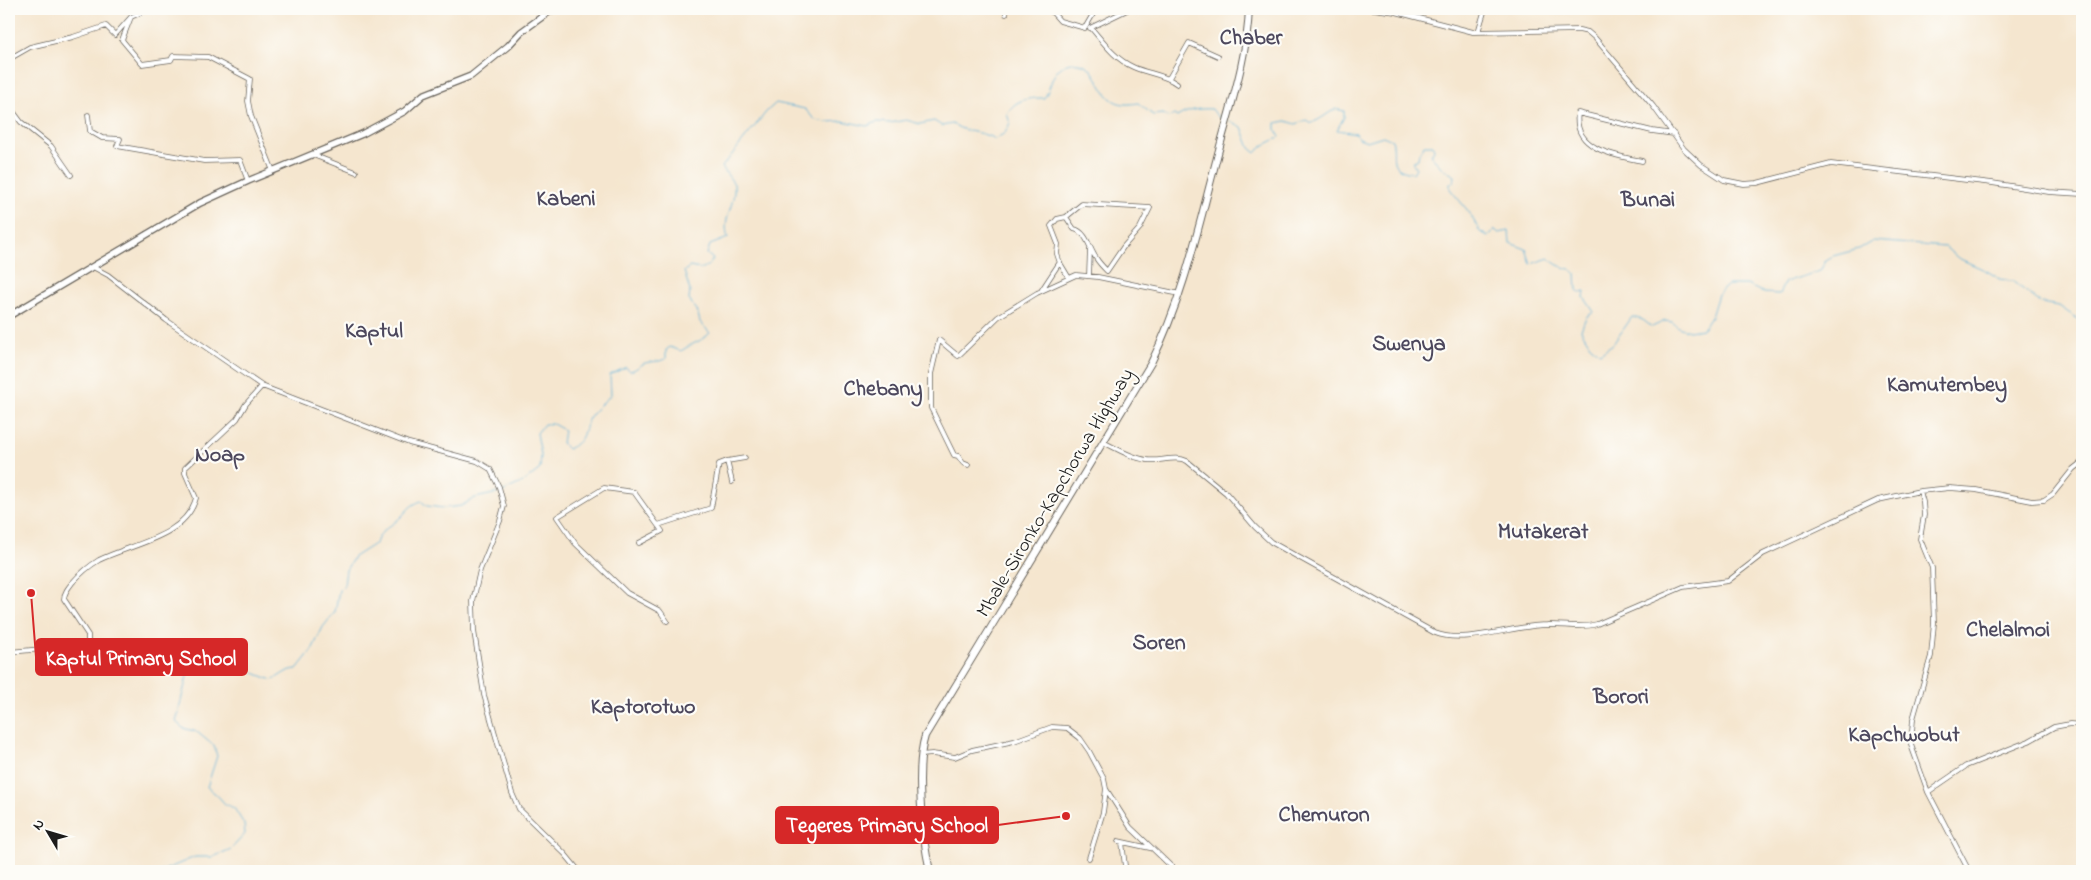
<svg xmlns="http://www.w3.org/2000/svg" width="2091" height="880" font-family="'Indie Flower',sans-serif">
  <rect width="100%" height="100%" fill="#fdfcf7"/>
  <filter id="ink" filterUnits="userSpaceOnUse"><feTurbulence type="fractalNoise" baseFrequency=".02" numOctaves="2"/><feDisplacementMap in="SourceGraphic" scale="10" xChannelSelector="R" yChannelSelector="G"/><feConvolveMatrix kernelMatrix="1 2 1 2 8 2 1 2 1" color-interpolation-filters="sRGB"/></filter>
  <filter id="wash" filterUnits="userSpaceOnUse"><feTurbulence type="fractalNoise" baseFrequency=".0096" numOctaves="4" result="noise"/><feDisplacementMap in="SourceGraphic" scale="20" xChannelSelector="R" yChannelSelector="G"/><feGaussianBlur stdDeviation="1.12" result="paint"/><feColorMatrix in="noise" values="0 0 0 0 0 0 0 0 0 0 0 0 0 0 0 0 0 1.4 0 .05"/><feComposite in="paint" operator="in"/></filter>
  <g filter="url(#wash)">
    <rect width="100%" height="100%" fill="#f5e6cf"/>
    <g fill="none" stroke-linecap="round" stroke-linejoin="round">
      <path stroke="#5aaed6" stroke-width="1" d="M1230 121 1242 127 1250 148 1256 153 1262 146 1280 137 1276 130V123L1286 121 1296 124 1306 120 1311 123C1321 120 1327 113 1336 109L1344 111V117L1337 130 1356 133 1359 138 1367 141 1383 136 1392 140C1397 156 1385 169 1413 173L1416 168 1412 162 1418 159 1419 153 1424 145H1433L1434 150 1430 155 1443 169 1455 176 1454 181 1450 184V189L1469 212 1480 232 1488 236 1495 230 1499 233 1509 231 1510 243 1526 249 1531 264 1549 258C1561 271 1567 264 1576 274L1577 290 1580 293 1585 292 1584 297 1594 312 1586 317 1581 330 1590 345 1600 353 1613 344 1632 317 1643 320 1652 327 1665 321 1672 322 1678 327 1689 331 1703 329 1711 317 1718 294 1728 285H1747L1764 293 1779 294 1785 282 1820 271 1826 260 1833 256 1859 249 1873 241 1945 247 1958 258 1987 271 2000 279 2012 281 2041 303 2059 306 2082 322
        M502 492 525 481 540 469 541 455 537 433 544 424H553L564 430 562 443 568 449C587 439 581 433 589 418 595 409 603 402 611 395L610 375 626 367 630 371C636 370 640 365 645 363 652 361 659 362 666 359V350L670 347 681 351C691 344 702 341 710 333L700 322 697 310 689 300 690 291 684 271 690 267C701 270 707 269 713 259L707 254 710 245 728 238C721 218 736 206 734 184L722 167 767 111 776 103 805 109 815 120 827 122 843 121 867 126 877 122 890 123 906 120 920 124 934 121 942 126 952 124C969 134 978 130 995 139L1005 133 1010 123 1007 114C1015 99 1028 98 1044 98 1051 89 1050 77 1060 68 1069 60 1085 61 1092 71 1106 90 1107 109 1138 103L1153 115 1163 114 1169 117 1174 115 1177 117C1188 110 1199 108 1212 109L1217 116 1224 119
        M162 871 195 857H213L231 849 245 834 244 824 234 808 225 804 217 795 207 787 217 756 214 746 197 732 183 728 176 722 188 672 220 659 233 660 254 673 272 680C283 675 285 670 297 669L312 650 323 627 335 612 339 590 344 585 346 570 354 557 376 543C381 528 393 526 403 515 409 508 411 505 421 501L427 506 444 508 461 506 475 498 498 493"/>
    </g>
  </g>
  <g filter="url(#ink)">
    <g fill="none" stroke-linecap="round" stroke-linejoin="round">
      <g stroke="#68635b" stroke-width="5.5">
        <path id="street" d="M1005 9 1006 14
          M1043 9 1052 12 1060 21 1085 28 1096 9
          M1373 9 1396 12 1473 32 1579 30 1588 32 1595 38 1653 106 1684 149 1701 165 1724 180 1744 184 1757 183 1831 164 1992 183 2049 192 2082 194
          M442 11 445 9
          M131 17 122 40 142 64 171 60 173 56 208 57 250 79 248 101 251 116 273 171
          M1090 28 1129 9
          M1092 29C1104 43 1115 59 1133 67 1148 74 1164 74 1177 84
          M1478 32 1485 9
          M9 59 30 47 73 37 106 26 115 35 131 17 149 9
          M1169 78 1189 43 1218 56
          M9 106 21 122 51 146 71 175
          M88 115 90 131 102 138 120 139 117 146 204 161 240 160 248 181
          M313 155 356 172
          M1642 161C1617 156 1572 150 1578 113L1652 131 1674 134
          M1066 217 1074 229C1087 232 1089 248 1096 258 1099 263 1103 267 1107 271L1124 246 1140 228 1150 208 1082 204 1066 217 1057 219 1051 226 1058 244 1057 254 1060 263 1069 278
          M93 267 108 275 166 320 262 386 409 443 477 461 490 469 499 487 504 506 500 521 480 570 473 601 474 631 484 695 512 793 519 809 565 854 579 871
          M1089 276 1090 249
          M1041 291 1060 262
          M1103 442C1117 449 1132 458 1147 460 1160 462 1175 455 1187 461L1226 493 1255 527 1271 542 1435 633C1465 645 1514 625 1547 625 1564 624 1581 629 1597 624L1683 587 1728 581 1763 554 1878 500 1920 491 1950 488 1976 490 2032 501 2044 500 2053 494 2073 469 2082 462
          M727 461 745 458
          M968 465 963 463 958 456 954 455 931 408V374L939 340 958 356 998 317 1037 293 1076 275 1098 277 1180 294
          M1920 491 1923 502 1924 515 1920 539 1932 568 1934 623 1931 656 1913 719 1911 745 1928 792 1969 871
          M658 525 711 508 719 464 727 461 732 482
          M639 543 662 531 634 492 604 488 557 517 575 543 627 593 660 611 667 621
          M9 652 77 646 88 643V635L64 599C64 593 68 588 72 583 80 574 89 566 99 560 130 544 185 538 196 498L185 473V468L237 419 246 404 262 386
          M921 755 932 754 955 757 972 750 1014 741 1052 727 1067 728 1080 738 1089 751 1104 779 1106 789 1130 827 1176 871
          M1928 792 1966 766 2029 741 2054 727 2070 724 2082 725
          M1118 841 1150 848
          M1122 842 1125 866 1128 871
          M1089 858 1103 812 1106 789"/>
      </g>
      <g stroke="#68635b" stroke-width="8">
        <path id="secondary" d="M9 316 200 203 248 181 362 134 405 111 423 95 471 76 508 46 521 32 553 9"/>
      </g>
      <g stroke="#68635b" stroke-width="8">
        <path id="primary" d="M930 871C922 837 915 769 925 736L1151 363C1183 299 1198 229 1216 161 1229 110 1247 61 1249 9"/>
      </g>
      <use href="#street" stroke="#fff" stroke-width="4"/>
      <use href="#secondary" stroke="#fff" stroke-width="5.5"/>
      <use href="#primary" stroke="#fff" stroke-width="6"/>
    </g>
  </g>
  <g text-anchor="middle" stroke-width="4.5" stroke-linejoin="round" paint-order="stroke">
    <g font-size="20" fill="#1c1c1c" stroke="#fdfcf7">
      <text transform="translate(1054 492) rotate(-59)" y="7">Mbale-Sironko-Kapchorwa Highway</text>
    </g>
    <g font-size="22" font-weight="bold" fill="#4d485d" stroke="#fdfcf7">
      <text x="1251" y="44">Chaber</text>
      <text x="566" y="205">Kabeni</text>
      <text x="1648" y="206">Bunai</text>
      <text x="374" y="337">Kaptul</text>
      <text x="1409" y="350">Swenya</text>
      <text x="1947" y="391">Kamutembey</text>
      <text x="883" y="395">Chebany</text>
      <text x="220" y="461">Noap</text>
      <text x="1543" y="538">Mutakerat</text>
      <text x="2008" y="636">Chelalmoi</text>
      <text x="1159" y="649">Soren</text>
      <text x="1621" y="703">Borori</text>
      <text x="643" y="713">Kaptorotwo</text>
      <text x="1904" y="741">Kapchwobut</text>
      <text x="1324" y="821">Chemuron</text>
    </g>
  </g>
  <path fill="none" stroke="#d62828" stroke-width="2" d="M31 593L36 657M1066 816L998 825"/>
  <g fill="#d62828" stroke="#fdfcf7" stroke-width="2">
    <circle cx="31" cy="593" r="5"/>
    <circle cx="1066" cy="816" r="5"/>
  </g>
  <g fill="#d62828" stroke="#d62828" stroke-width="2">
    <rect x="36" y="639" width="211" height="36" rx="5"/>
    <rect x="776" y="807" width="222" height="36" rx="5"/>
  </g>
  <g font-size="21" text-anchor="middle" font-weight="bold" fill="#fff">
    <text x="141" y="665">Kaptul Primary School</text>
    <text x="887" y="832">Tegeres Primary School</text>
  </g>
  <rect width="2091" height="880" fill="none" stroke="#fdfcf7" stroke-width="30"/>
  <g transform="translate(48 832) rotate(308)" stroke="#fdfcf7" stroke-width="4" paint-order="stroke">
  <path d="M0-4L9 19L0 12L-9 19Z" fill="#1c1c1c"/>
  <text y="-8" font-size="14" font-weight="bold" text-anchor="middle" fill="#1c1c1c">N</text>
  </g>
</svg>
